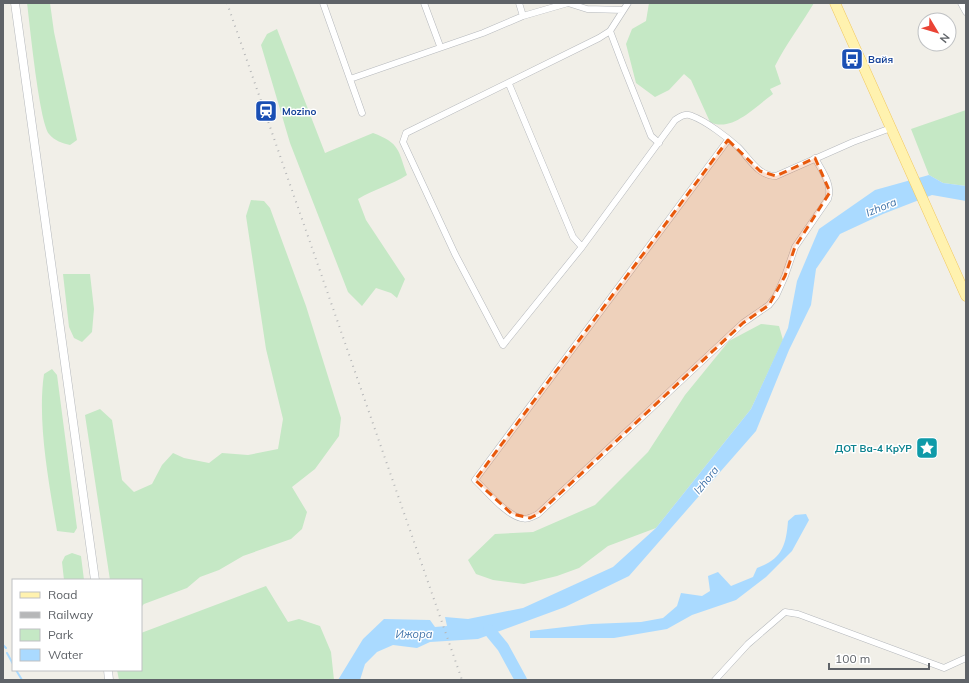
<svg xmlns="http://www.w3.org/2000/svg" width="969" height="683" font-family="Mulish,sans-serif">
  <rect width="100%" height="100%" fill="#f1efe8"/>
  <path fill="#c5e8c5" d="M27 3H50L54 32 77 140 70 145C62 143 55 141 49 134 39 120 30 26 27 3Z
    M649 3H814C801 25 786 44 775 66L781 84 770 89 773 94C756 106 732 133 710 122L691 80 684 74 669 90 655 97 636 83 626 44 632 29 646 21Z
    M277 29 325 153 373 133C400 143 398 150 407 175 392 185 374 189 358 199L366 220 405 279 397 298 391 293 376 288 362 306 348 292 290 143 261 45 267 34Z
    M966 110V186L943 183 929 175 911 129Z
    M251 200 264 201 270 208 306 306 341 418 339 436 315 469 292 487 307 512 302 529 291 539 243 556 219 570 200 577 187 588 144 604 141 607V580H110L85 415 100 409 112 420 122 480 134 492 152 484 162 465 173 453 184 458 209 463 222 453 248 455 278 449 283 419 266 349 246 216Z
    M63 274H90L94 309 92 332 82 342 74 338 69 327Z
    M761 324 779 326 783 340 751 409 656 528 608 546 579 568 557 576 524 584 493 580 476 574 468 560 495 534 533 532 595 505 648 452 685 395 729 341Z
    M52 369 57 375 77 528 74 533 57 531C49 484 37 421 44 374Z
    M72 553 81 556 84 580H64L62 562 65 556Z
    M266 586 288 622 299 619 320 626 331 652 334 680H119L117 670H141V633Z"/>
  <path fill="#aadaff" d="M929 175 943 183 966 186V201L932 195 883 214 840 234 816 269 811 305 789 350 756 431 629 576 565 607 478 639 430 642 417 648 393 645 377 652 365 664 360 680H338L363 639 384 619 430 620 435 627 447 626 445 617 468 619 523 608 613 567 656 528 751 409 788 328 797 281 819 229 875 190Z
    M806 514 809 520 792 551 766 577 736 600 692 615 667 629 614 638H530V631L591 624 641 622 663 618 677 606 681 593 702 596 710 591 708 576 718 572 731 586 753 577 757 568C782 559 786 546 788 521L795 515Z"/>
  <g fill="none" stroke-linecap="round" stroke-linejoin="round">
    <path stroke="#aadaff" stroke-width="2" d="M3 645 6 648
      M7 653 13 664
      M16 670 22 680"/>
    <path stroke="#aadaff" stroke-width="12" d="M489 630 503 647 521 680"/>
    <g stroke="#b5b8bc" stroke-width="7">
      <path id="minor" d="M323 3 362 113
        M424 3 440 46
        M519 3 523 16
        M961 3 966 12
        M610 31 624 68 651 136 659 143
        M350 79 483 33 523 16 568 3 587 9 623 10
        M509 84 573 237 582 247 675 120C681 116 686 113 692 116 706 121 728 138 738 147 750 159 758 176 776 176L853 142 891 128
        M728 140 475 480C486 490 506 515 521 518 527 520 532 517 538 514L743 323 769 305 776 296 785 276 795 247 828 199C833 185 822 171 815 158
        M582 247 503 345 455 254 403 142 406 133 599 38 610 31 628 3
        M715 680 748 644 785 612 798 614 944 668 966 658"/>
    </g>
    <g stroke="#b5b8bc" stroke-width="9">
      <path id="tertiary" d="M15 3 95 580
        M108 670 109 680"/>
    </g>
    <g stroke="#f2c960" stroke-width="11">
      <path id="primary" d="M835 3 966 296"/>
    </g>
    <use href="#minor" stroke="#fff" stroke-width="6"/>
    <use href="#tertiary" stroke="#fff" stroke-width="8"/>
    <use href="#primary" stroke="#fff2af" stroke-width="10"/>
    <path stroke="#b6b7b8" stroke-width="2" stroke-dasharray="1 5" stroke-linecap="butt" d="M227 3 462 680"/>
  </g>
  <path fill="#e8590c" fill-opacity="0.2" stroke="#e8590c" stroke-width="3" stroke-dasharray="8 5" stroke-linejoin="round" d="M728 140 760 171 776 176 815 158 830 192 795 247 785 276 769 305 743 323 538 514 530 518 512 514 475 480Z"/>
  <defs>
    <g id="bus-square" transform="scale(1.15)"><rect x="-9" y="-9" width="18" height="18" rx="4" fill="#1a4fb4" stroke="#fff"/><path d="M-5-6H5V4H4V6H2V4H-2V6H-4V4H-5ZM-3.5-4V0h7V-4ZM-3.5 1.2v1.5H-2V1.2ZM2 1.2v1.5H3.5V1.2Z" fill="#fff"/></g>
    <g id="station-square" transform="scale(1.15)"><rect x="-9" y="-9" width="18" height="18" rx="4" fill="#1a4fb4" stroke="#fff"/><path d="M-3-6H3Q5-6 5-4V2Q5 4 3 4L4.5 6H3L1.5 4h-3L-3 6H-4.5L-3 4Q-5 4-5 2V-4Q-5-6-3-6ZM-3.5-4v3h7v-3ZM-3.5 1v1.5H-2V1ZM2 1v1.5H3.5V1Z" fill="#fff"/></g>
    <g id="sight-square" transform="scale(1.15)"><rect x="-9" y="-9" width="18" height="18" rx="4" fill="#0f9aa8" stroke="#fff"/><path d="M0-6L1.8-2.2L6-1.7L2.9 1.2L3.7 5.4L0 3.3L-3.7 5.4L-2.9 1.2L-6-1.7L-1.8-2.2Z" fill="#fff"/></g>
  </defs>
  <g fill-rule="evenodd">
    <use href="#bus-square" x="852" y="59"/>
    <use href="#station-square" x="266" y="111"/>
    <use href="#sight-square" x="927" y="448"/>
  </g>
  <g text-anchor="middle" stroke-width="3" stroke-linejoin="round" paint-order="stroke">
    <g font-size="10" font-weight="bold" fill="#164399" stroke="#fff" text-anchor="start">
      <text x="868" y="63">Вайя</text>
      <text x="282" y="115">Mozino</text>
    </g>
    <g font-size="10" font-weight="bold" fill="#0d838f" stroke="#fff" text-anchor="end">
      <text x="912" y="452">ДОТ Ва-4 КрУР</text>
    </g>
    <g font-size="11" font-style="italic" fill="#4174aa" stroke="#fff">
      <text transform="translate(881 207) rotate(-22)" y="4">Izhora</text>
      <text transform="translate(706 480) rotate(-51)" y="4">Izhora</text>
      <text x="414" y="638">Ижора</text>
    </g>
  </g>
  <rect width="969" height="683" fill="none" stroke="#5f6368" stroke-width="8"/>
  <rect x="12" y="579" width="130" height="92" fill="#ffffff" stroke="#bfc1c3"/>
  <rect x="20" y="592" width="20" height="6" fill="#fff2af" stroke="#bfc1c3"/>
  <text x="48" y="599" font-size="12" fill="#5f6368">Road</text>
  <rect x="20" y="612" width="20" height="6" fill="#b6b7b8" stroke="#bfc1c3"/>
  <text x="48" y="619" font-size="12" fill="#5f6368">Railway</text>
  <rect x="20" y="629" width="20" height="12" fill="#c5e8c5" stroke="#bfc1c3"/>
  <text x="48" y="639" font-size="12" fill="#5f6368">Park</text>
  <rect x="20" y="649" width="20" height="12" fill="#aadaff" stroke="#bfc1c3"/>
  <text x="48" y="659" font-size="12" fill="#5f6368">Water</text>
  <g transform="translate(937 32) rotate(128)"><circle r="19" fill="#ffffff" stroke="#bfc1c3"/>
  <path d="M0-3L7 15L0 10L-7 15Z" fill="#ea4335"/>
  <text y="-6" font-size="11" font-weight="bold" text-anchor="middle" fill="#5f6368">N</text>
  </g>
  <path d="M829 663v6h100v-6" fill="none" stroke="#5f6368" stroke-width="2"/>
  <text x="835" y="663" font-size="12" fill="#5f6368" stroke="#ffffff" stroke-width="3" paint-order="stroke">100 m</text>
</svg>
